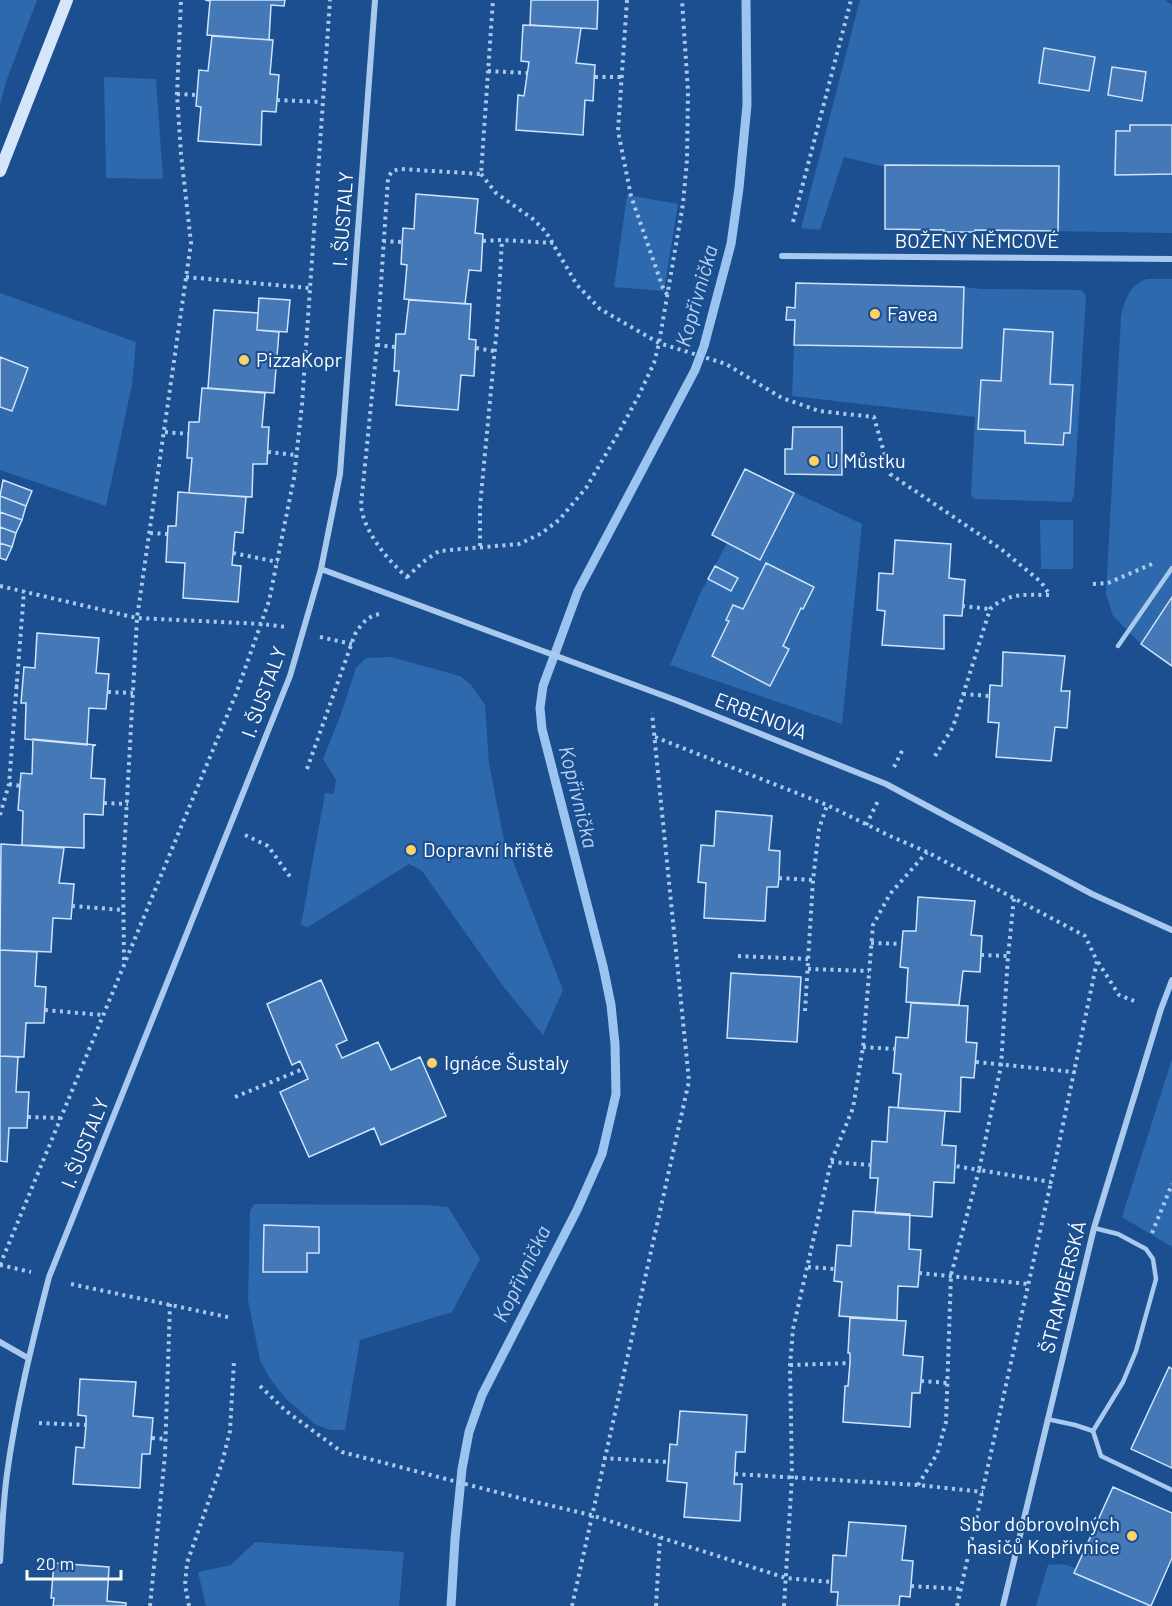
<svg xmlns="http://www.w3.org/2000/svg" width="1172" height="1606" font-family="Barlow,sans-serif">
  <rect width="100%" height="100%" fill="#1b4f8f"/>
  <path fill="#2e69ad" d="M0 0H37L6 82 0 105Z
    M860 0H1165L1172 5V233L975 230 974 232H944V230L885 229V167L844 157 820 230 801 228Z
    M104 77 156 79 163 179 106 178Z
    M627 195 678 204 664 291 614 287Z
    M1147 279H1172V666L1141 644 1113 616 1106 594 1121 317C1124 301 1130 284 1147 279Z
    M964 287 982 289 1082 290 1086 296 1074 495 1071 502 975 499 971 496 975 417 792 396 794 345 962 348Z
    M0 293 136 342 132 385 106 506 0 470Z
    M745 469 862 524 842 724 670 665 700 594 727 543 712 535Z
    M1040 520H1073V569H1041Z
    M391 657 460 676 471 685 485 705 489 763 503 836 563 990 543 1035 503 986 422 871 409 864 308 927 301 925 325 793 334 794 336 780 323 759 341 714 356 668 366 658Z
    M1172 1059V1247L1122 1217Z
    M254 1204 423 1205 448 1207 480 1259 452 1312 360 1340 345 1430H331L316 1425 285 1398 269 1377 260 1360 248 1300 250 1211Z
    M255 1542 404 1552 399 1606H206L198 1572 231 1565Z
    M1059 1564 1067 1565 1077 1569 1076 1572 1149 1606H1036L1048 1565Z"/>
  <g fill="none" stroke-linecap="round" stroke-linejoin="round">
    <path stroke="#9cc4f0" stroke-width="9" d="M451 1606 455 1539 462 1469 469 1432 482 1395 577 1210 602 1154 616 1094 615 1044 611 1005 603 966 542 729 540 708 543 686 578 591 695 370 704 346 731 244 739 188 747 105 746 0"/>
  </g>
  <path fill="#4478b7" stroke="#cfe3fa" stroke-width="1.5" d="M205 0H285L284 6 271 5 269 40 207 35 210 1Z
    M531 0H598L597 29 530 25Z
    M523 25 581 28 576 63 595 65 593 101 585 100 583 135 516 130 518 95 524 96 529 62 521 61Z
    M212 36 273 40 270 74 279 75 276 112 262 111 261 145 198 141 201 107 196 106 199 70 208 71Z
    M1044 48 1095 57 1089 91 1039 83Z
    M1112 67 1146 72 1142 101 1108 95Z
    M1130 125H1172V174L1115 175 1116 131H1130Z
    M885 165 1059 166 1058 231 975 230 974 232H944V230L885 229Z
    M416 194 478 199 475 233 483 234 481 271 469 270 465 304 404 299 407 265 401 264 403 228 414 229Z
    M796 283 964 287 962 348 794 345 795 320H786L787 307 795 308Z
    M259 298 290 300 287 332 257 330Z
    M409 300 471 304 469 339 476 340 474 376 461 375 458 410 396 405 399 371H394L396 334H405Z
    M214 310 258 313 257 330 279 332 274 393 208 388Z
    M1004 329 1053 332 1050 384 1073 385 1070 433H1064L1063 445 1025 443V431L978 429 981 380 1001 381Z
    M0 357 28 368 12 411 0 407Z
    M202 388 265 393 262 427H269L267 464H253L252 497 189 493 192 458H187L189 422H199Z
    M793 427H842V475L785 474V449H792Z
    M745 469 794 493 760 560 712 535Z
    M3 480 32 491 26 506 0 496Z
    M178 492 246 497 243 533 235 532 232 565 241 566 238 602 183 598 185 563 166 562 168 526H176Z
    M0 496 26 506 22 520 0 512Z
    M0 512 22 520 16 533 0 527Z
    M0 527 16 533 12 547 0 543Z
    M895 540 951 544 949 578 965 580 962 616 944 615V649L882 645 885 611 877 610 879 573 893 574Z
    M0 543 12 547 6 560 0 558Z
    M766 563 814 587 803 609 801 608 783 646 789 649 770 686 712 656 729 621 726 620 733 605 743 609Z
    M715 566 738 578 731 591 708 579Z
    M1172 597V666L1141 644Z
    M37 633 99 638 96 673 109 674 106 709 89 708 87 745 25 739 26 703H21L24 667 35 668Z
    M1003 652 1065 656 1061 691H1070L1067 728 1055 727 1051 761 996 757 999 723 988 722 990 685 1002 686Z
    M33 739 96 745 93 746 91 778 105 779 103 815 84 814V848L22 845 23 811 18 810 21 773 32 774Z
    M716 811 772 816 769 850 780 851 779 878 778 887H767L765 921 704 918 706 883 698 882 701 845 714 846Z
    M1 844 64 848 59 883 74 884 71 919 53 918 51 952 0 950Z
    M918 897 975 901 971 935 982 936 980 972 963 971 959 1005 906 1002 908 968 900 967 903 931H916Z
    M0 950 37 952 35 986 46 987 44 1023H26L24 1057 0 1056Z
    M731 973 801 977 797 1042 727 1038Z
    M321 980 347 1040 336 1045 342 1058 378 1042 391 1070 420 1057 446 1116 381 1145 374 1128 309 1157 280 1092 308 1079 300 1061 292 1065 267 1004Z
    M911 1003 968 1006 966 1042 977 1043 974 1078 961 1077 960 1112 898 1108 901 1074 893 1073 896 1037 908 1038Z
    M0 1056 18 1057 16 1092H29L27 1128H9L7 1162 0 1161Z
    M889 1107 945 1111 942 1145 956 1146 954 1183 934 1182 932 1217 875 1213 878 1178H870L872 1141 887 1142Z
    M853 1211 910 1214 909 1249 921 1250 918 1287 898 1286 897 1320 839 1316 842 1282 834 1281 837 1245 851 1246Z
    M264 1225 319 1227V1253H307V1272H263Z
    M850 1318 906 1321 903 1355 923 1357 920 1393H912L910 1427 843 1422 845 1386H848L850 1363V1353H848Z
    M1169 1367 1172 1369V1468L1131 1449Z
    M80 1379 136 1382 133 1416 153 1418 150 1454H142L140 1488 73 1484 76 1447 84 1448 86 1425V1416L78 1415Z
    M680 1411 747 1415 745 1452H736L734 1484H742L740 1521 684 1517 687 1483 667 1481 670 1444 677 1445Z
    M1113 1487 1172 1513V1558L1151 1606 1074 1573Z
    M849 1522 906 1526 902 1560 913 1561 910 1597 900 1596 899 1606H837L838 1592H831L833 1555 846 1556Z
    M54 1563 109 1567 107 1601 126 1603V1606H53L54 1598H51Z"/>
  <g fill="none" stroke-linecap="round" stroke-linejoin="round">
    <path stroke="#a9c9ee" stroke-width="4" stroke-dasharray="3 4.5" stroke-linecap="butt" d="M627 0 618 131 631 196 664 291 668 295
      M488 71 527 73
      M595 77H621
      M177 94 197 95
      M277 100 322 102
      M481 174 496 193 533 219 546 232 577 285 600 309 659 343 726 364 782 398 819 411 874 417 890 474 1001 549 1041 582 1050 595
      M793 222 851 0
      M383 241 402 242
      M483 241 502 240 553 243
      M186 277 309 288
      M377 345 395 347
      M476 348 494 351
      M165 432 188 434
      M268 452 296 455
      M150 533 167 534
      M480 546V506L497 327 502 240
      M233 553 278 562
      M407 577 423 562 439 551 519 544 542 533 559 520 586 488 619 432 638 397 654 363 659 343 683 204 687 160 688 91 682 0
      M408 578C389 562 363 531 361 505L377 345 388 178 392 171 400 169 481 174 493 0
      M1093 584 1108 583 1152 564
      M0 586 137 618 262 624 286 627
      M962 606 990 609
      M320 637 352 644
      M15 686 22 687
      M108 692 133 693
      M963 694 990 696
      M655 737 827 805 890 836 927 852 1085 936 1097 961 1074 1072
      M935 756 953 727 990 609C1009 592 1025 595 1049 595
      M894 767 903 749
      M307 769 355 634C362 623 369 614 383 614
      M9 784 21 786
      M104 803 128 804
      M0 815 9 784 24 591
      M866 825 878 801
      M245 835 268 846 291 878
      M779 878 813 880
      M72 906 123 910
      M871 943 902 944
      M981 955 1008 956
      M738 956 808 959
      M124 960 123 872 137 618 191 243 181 154 177 94 181 0
      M1098 962 1119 995 1134 1001
      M808 969 869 971
      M45 1010 102 1015
      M805 1011 813 880 819 829 827 805
      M863 1047 895 1049
      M976 1062 1074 1072 1051 1182 979 1170 1001 1066 1008 956 1014 898
      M235 1097 303 1069
      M28 1117 60 1118
      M831 1162 871 1165
      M1152 1233 1172 1184
      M0 1265 236 694 269 601 294 478 302 404 330 0
      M0 1265 31 1272
      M808 1267 835 1269
      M919 1273 1029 1284
      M71 1284 232 1318
      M790 1365 850 1363
      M921 1381 948 1383
      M260 1386 286 1411 342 1452 531 1501 591 1515 786 1578 831 1582
      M39 1423 86 1425
      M152 1438 166 1439
      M603 1458 668 1462
      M735 1474 918 1485 983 1492
      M918 1485 937 1454 946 1422 951 1275 979 1170 955 1166
      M911 1586 961 1589
      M150 1606 165 1455 170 1304
      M189 1606 185 1585 187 1563 222 1463 230 1431 234 1361
      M572 1606 689 1081 652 713
      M656 1606 660 1537
      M784 1606 792 1477 790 1365 793 1329 831 1162 853 1108 863 1047 873 925 890 894 927 852
      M957 1606 1051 1182"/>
    <path stroke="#a9c9ee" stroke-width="4.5" d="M1118 646 1172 568
      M1047 1419 1075 1425 1093 1431 1101 1456 1172 1490
      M1093 1431 1123 1382 1136 1351 1156 1279 1153 1259 1146 1249 1118 1234 1094 1228"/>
    <path stroke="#a9c9ee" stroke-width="6" d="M782 256 1172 259
      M321 569 678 701 886 784 1092 894 1172 930
      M0 1342 28 1358
      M0 1561C2 1532 3 1503 7 1474 16 1408 32 1343 49 1277L290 676 321 569 340 474 375 0
      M1003 1606 1094 1228 1161 1009 1172 980"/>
    <path stroke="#d6e6fa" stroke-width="12" d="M0 171 67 0"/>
  </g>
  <g fill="#ffd166" stroke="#1b4f8f" stroke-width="2">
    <circle cx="875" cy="314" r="6"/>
    <circle cx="244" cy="360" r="6"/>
    <circle cx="814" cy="461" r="6"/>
    <circle cx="411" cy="850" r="6"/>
    <circle cx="432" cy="1063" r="6"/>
    <circle cx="1132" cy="1536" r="6"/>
  </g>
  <g text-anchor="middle" stroke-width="4.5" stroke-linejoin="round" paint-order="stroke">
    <g font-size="20" fill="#fff" stroke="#1b4f8f">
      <text transform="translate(343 219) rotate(-86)" y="7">I. ŠUSTALY</text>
      <text x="977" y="248">BOŽENY NĚMCOVÉ</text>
      <text transform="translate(264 692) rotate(-70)" y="7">I. ŠUSTALY</text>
      <text transform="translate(761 716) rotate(21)" y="7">ERBENOVA</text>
      <text transform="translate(85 1143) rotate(-68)" y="7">I. ŠUSTALY</text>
      <text transform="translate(1063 1287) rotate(-76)" y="7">ŠTRAMBERSKÁ</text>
    </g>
    <g font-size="20" fill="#fff" stroke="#1b4f8f" text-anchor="start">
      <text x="887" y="321">Favea</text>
      <text x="256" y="367">PizzaKopr</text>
      <text x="826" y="468">U Můstku</text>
      <text x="423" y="857">Dopravní hřiště</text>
      <text x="444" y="1070">Ignáce Šustaly</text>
      <text x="1120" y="1531" text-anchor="end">Sbor dobrovolných<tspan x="1120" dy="23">hasičů Kopřivnice</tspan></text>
    </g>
    <g font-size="21" font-style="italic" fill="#b5d3f5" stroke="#1b4f8f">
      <text transform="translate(697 296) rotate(-74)" y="7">Kopřivnička</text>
      <text transform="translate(578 797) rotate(76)" y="7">Kopřivnička</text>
      <text transform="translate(522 1274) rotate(-64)" y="7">Kopřivnička</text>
    </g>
  </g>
  <path d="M27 1570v9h94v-9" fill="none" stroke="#ffffff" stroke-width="3"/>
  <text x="36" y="1570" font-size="18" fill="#ffffff" stroke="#1b4f8f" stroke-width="4.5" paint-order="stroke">20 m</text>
</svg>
